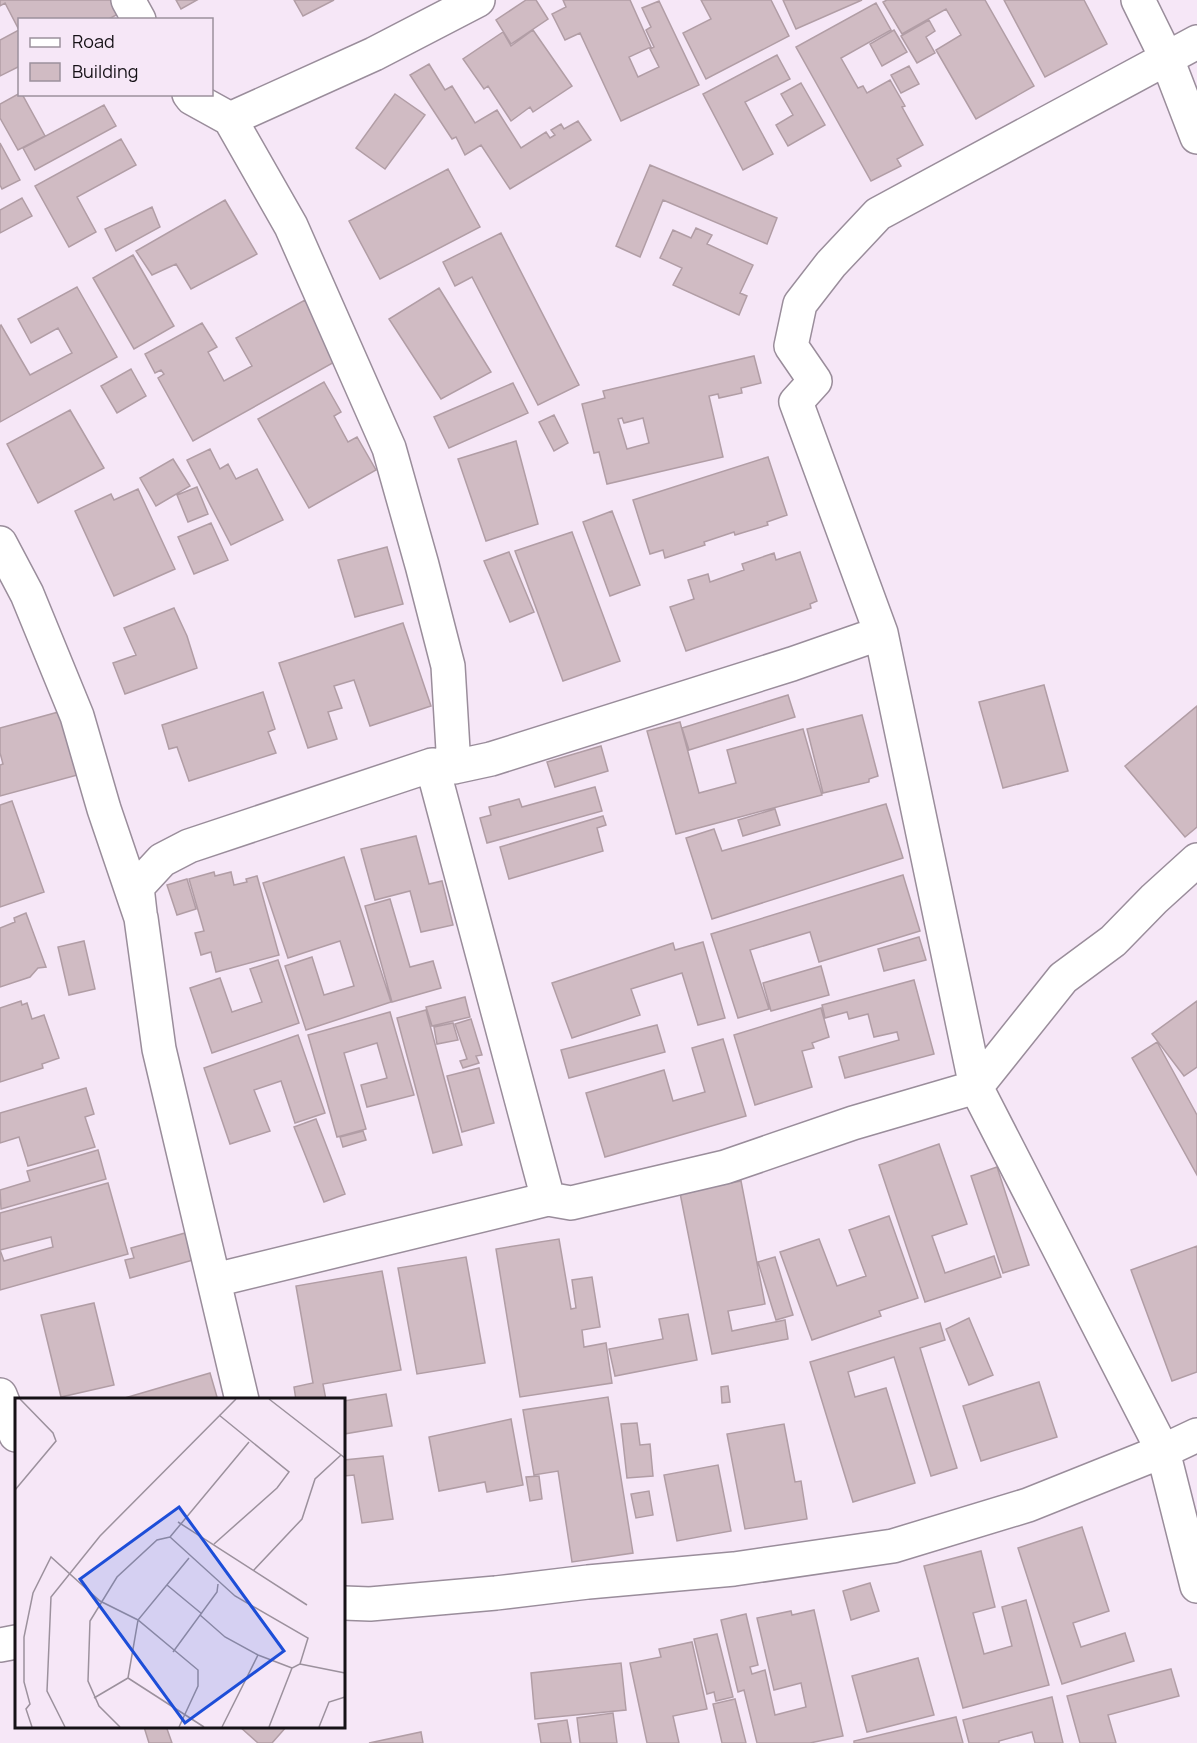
<svg xmlns="http://www.w3.org/2000/svg" width="1197" height="1743" font-family="Manrope,sans-serif">
  <rect width="100%" height="100%" fill="#f6e7f7"/>
  <path fill="#d0bbc3" stroke="#b19da5" stroke-width="1.5" fill-rule="evenodd" d="M0 0H113L120 13 107 20H20V66L0 76V40L19 30 5 3 0 6Z
    M176 0H197L181 9Z
    M294 0H334L303 16Z
    M526 0H536L548 19 511 44 496 20Z
    M563 0H630L651 47 629 57 638 77 659 67 650 49 654 47 646 30 651 27 642 8 659 1 699 85 621 121 580 33 565 40 552 14 566 7Z
    M701 0H771L789 36 706 79 683 33 711 19Z
    M783 0H862L796 29Z
    M887 0H985L1034 86 976 119 936 50 961 35 946 9 902 34 883 2Z
    M1004 0H1084L1107 44 1045 77Z
    M876 3 891 30 841 58 858 88 863 86 867 93 890 80 905 106 902 107 923 145 897 159 901 166 871 181 796 47Z
    M929 20 935 31 926 37 935 53 917 63 901 36Z
    M533 30 572 86 533 112 530 107 511 121 488 86 484 89 463 59 503 32 511 46Z
    M894 30 907 52 882 66 870 44Z
    M777 55 790 79 745 102 773 154 743 170 703 94Z
    M429 64 445 90 452 86 475 123 497 110 521 148 546 132 550 138 555 135 551 130 561 124 564 129 578 121 591 140 510 189 481 145 465 155 456 137 452 139 410 75Z
    M909 66 919 84 901 93 891 75Z
    M801 83 825 125 788 146 776 125 793 115 781 94Z
    M20 93V94H22L45 136 18 150 0 118V104Z
    M395 94 425 115 385 169 356 148Z
    M104 105 116 126 35 170 23 148Z
    M121 139 136 165 77 197 96 232 69 247 35 186Z
    M0 143 20 180 2 189 0 185Z
    M650 165 777 218 767 244 663 200 640 257 616 246Z
    M448 169 480 227 380 279 349 221Z
    M22 198 32 216 0 233V210Z
    M225 200 257 254 191 289 176 264 152 275 136 251Z
    M152 207 160 227 116 251 105 229Z
    M696 228 712 235 707 244 753 265 740 293 747 296 739 315 673 285 682 268 660 258 673 230 691 238Z
    M501 233 579 385 538 405 472 277 455 286 443 262Z
    M133 255 174 326 134 349 93 278Z
    M77 287 117 357 0 422V326L1 325 30 375 72 353 58 328 31 343 18 319Z
    M439 288 491 372 441 399 389 319Z
    M305 300 338 360 193 441 158 378 164 374 161 370 155 373 145 354 202 323 217 347 208 352 224 381 252 366 236 338Z
    M754 356 761 383 741 388 742 393 719 398 718 394 709 396 723 457 607 484 599 452 594 453 582 404 605 398 603 391ZM622 418 624 423 643 418 649 443 627 449 618 419Z
    M131 369 146 396 117 413 101 386Z
    M324 382 341 412 334 416 348 442 357 437 376 470 309 508 258 419Z
    M513 383 528 413 449 448 434 417Z
    M70 410 104 468 38 503 7 444Z
    M554 415 568 443 554 451 539 422Z
    M516 441 538 524 486 541 458 459Z
    M210 449 220 469 228 464 236 479 257 469 283 520 231 545 187 460Z
    M768 457 787 515 767 522 768 525 735 535 734 532 704 542 705 545 665 558 663 550 650 554 633 500Z
    M173 459 190 486 156 506 140 478Z
    M197 487 208 514 188 522 177 495Z
    M138 489 175 569 114 596 75 511 111 494 114 500Z
    M612 511 640 585 610 596 583 522Z
    M211 523 228 560 194 574 178 537Z
    M572 532 620 661 563 681 515 551Z
    M387 547 403 604 355 617 338 560Z
    M509 552 534 612 510 622 484 561Z
    M800 552 817 601 810 604 811 608 686 651 670 607 694 599 688 580 708 574 710 582 744 570 742 564 774 553 776 560Z
    M174 608 187 636 197 668 125 694 113 663 136 655 124 628Z
    M403 623 431 706 370 726 354 680 334 686 342 708 328 712 337 739 308 748 279 663Z
    M1044 685 1068 771 1003 788 979 702Z
    M263 692 275 729 268 732 276 753 189 781 177 747 169 749 162 725Z
    M788 695 795 717 689 750 682 728Z
    M1197 706V827L1185 837 1125 766Z
    M62 711 81 774 0 796V765L3 764 0 753V728Z
    M862 715 878 776 869 779V782L823 793 807 729Z
    M680 722 699 793 736 783 727 750 803 729 822 795 676 834 647 731Z
    M601 746 608 771 555 787 547 762Z
    M595 787 602 811 487 843 480 818 491 815 489 807 519 799 522 807Z
    M12 801 44 892 0 907V805Z
    M886 804 903 858 712 919 686 838 714 829 722 851Z
    M775 809 780 825 743 836 738 820Z
    M603 816 606 825 597 828 603 851 509 879 500 847Z
    M416 836 429 884 442 881 453 925 421 932 410 891 375 900 361 849Z
    M344 857 391 1002 306 1030 285 966 312 957 324 995 354 986 340 941 288 958 263 883Z
    M214 872 215 876 231 872 234 885 247 882 246 879 257 876 279 955 216 972 211 952 201 955 195 933 204 931 189 879Z
    M903 875 920 931 819 962 810 932 750 950 769 1009 738 1018 711 934Z
    M187 879 196 909 177 915 167 885Z
    M390 899 410 967 433 961 441 988 392 1002 365 906Z
    M26 913 46 967 38 968 30 977 0 987V928L15 922 14 918Z
    M919 937 926 960 884 971 878 949Z
    M84 941 95 989 69 995 58 947Z
    M703 942 725 1018 698 1025 682 973 631 989 640 1015 572 1038 552 983 673 943 675 950Z
    M278 960 299 1023 212 1053 190 988 220 978 232 1012 262 1002 250 969Z
    M821 966 829 995 771 1011 763 983Z
    M914 980 934 1054 845 1078 839 1057 899 1040 897 1032 874 1037 868 1014 849 1019 847 1012 825 1018 822 1005Z
    M465 997 470 1017 432 1026 426 1007Z
    M21 1001 22 1005 27 1003 32 1019 44 1015 59 1058 42 1064 43 1068 0 1082V1008Z
    M1197 1001V1067L1184 1076 1152 1034Z
    M821 1008 829 1037 812 1043 814 1048 802 1051 812 1087 755 1105 734 1035Z
    M426 1010 462 1145 433 1153 397 1018Z
    M390 1012 414 1095 367 1107 361 1085 387 1078 377 1043 344 1053 366 1129 337 1137 308 1035Z
    M471 1019 482 1055 476 1056 479 1063 463 1068 460 1061 467 1059 455 1024Z
    M453 1023 458 1040 437 1044 434 1027Z
    M657 1025 665 1052 569 1078 561 1050Z
    M298 1035 325 1113 295 1123 281 1081 254 1090 270 1131 230 1144 204 1068Z
    M723 1039 746 1116 605 1157 586 1093 664 1070 673 1101 705 1092 692 1048Z
    M1157 1042 1197 1115V1175L1132 1058Z
    M479 1068 494 1123 462 1132 447 1076Z
    M86 1088 94 1114 85 1117 95 1147 28 1166 19 1137 0 1143V1113Z
    M316 1119 345 1194 324 1202 294 1127Z
    M363 1131 366 1140 343 1147 340 1137Z
    M939 1144 967 1224 932 1236 945 1273 994 1256 1001 1277 925 1302 879 1165Z
    M98 1150 106 1179 1 1209 0 1190 30 1181 27 1171Z
    M997 1167 1029 1265 1003 1273 971 1176Z
    M741 1181 765 1304 728 1311 732 1331 785 1320 788 1339 712 1354 680 1193Z
    M108 1183 128 1254 0 1290V1213ZM51 1237 53 1247 4 1261 0 1250Z
    M889 1216 918 1298 879 1311 881 1316 812 1340 780 1252 819 1239 837 1286 866 1276 849 1230Z
    M185 1233 193 1260 130 1278 125 1260 134 1258 131 1248Z
    M559 1239 571 1309 576 1308 572 1280 592 1277 600 1327 582 1330 584 1347 606 1343 612 1383 520 1397 496 1249Z
    M1197 1246V1372L1172 1381 1131 1270Z
    M466 1257 485 1363 417 1374 398 1268Z
    M775 1257 793 1315 776 1320 758 1262Z
    M382 1271 401 1370 323 1384 326 1400H296L294 1387 313 1383 296 1286Z
    M94 1303 114 1385 61 1397 41 1315Z
    M688 1314 697 1360 615 1376 609 1349 663 1339 659 1319Z
    M969 1318 993 1375 969 1385 946 1329Z
    M940 1323 945 1340 920 1348 957 1468 931 1476 894 1357 848 1372 855 1397 886 1388 915 1483 853 1502 810 1362Z
    M210 1373 217 1397 209 1400H118Z
    M1039 1382 1057 1437 981 1461 963 1406Z
    M728 1386 730 1402 722 1403 721 1387Z
    M386 1394 392 1426 344 1434V1401Z
    M608 1397 633 1553 572 1562 558 1471 534 1475 523 1410Z
    M511 1419 523 1485 487 1492 485 1482 439 1491 429 1437Z
    M637 1423 640 1445 650 1444 653 1476 627 1478 621 1424Z
    M784 1424 795 1482 801 1481 807 1519 745 1529 727 1434Z
    M383 1456 393 1519 362 1523 354 1475 344 1476V1460Z
    M718 1465 731 1531 677 1541 664 1475Z
    M539 1476 542 1499 530 1501 526 1477Z
    M649 1491 653 1515 636 1518 631 1494Z
    M1082 1527 1109 1611 1073 1623 1081 1647 1125 1633 1134 1661 1062 1684 1018 1548Z
    M981 1551 995 1607 973 1613 984 1654 1012 1646 1002 1607 1026 1600 1049 1685 963 1708 924 1566Z
    M870 1583 879 1611 851 1620 843 1591Z
    M814 1610 843 1736 810 1743H757L744 1690 738 1692 721 1620 746 1614 758 1665 750 1667 752 1674 765 1670 775 1715 806 1707 801 1683 774 1690 757 1618 791 1611 792 1615Z
    M717 1634 733 1697 716 1701 714 1692 707 1694 694 1639Z
    M692 1642 707 1709 673 1716 679 1743H647L630 1663 661 1657 659 1649Z
    M918 1658 934 1715 867 1732 852 1676Z
    M621 1663 626 1710 535 1719 531 1673Z
    M1171 1669 1179 1696 1108 1715 1116 1743H1080L1067 1696Z
    M1052 1697 1063 1743H1035L1032 1732 999 1741V1743H969L963 1720Z
    M735 1699 746 1743H722L713 1704Z
    M613 1713 617 1743H580L577 1718Z
    M956 1717 963 1743H854V1741Z
    M567 1720 571 1743H541L538 1724Z
    M166 1726 172 1743H149L144 1727Z
    M239 1726H287L272 1743H258Z
    M421 1732 423 1743H369Z"/>
  <g fill="none" stroke-linecap="round" stroke-linejoin="round">
    <g stroke="#9a8d9b" stroke-width="36">
      <path id="street" d="M128 0 139 20
        M1138 0 1167 59 1197 137
        M1197 42 878 214 831 264 800 304 791 346 815 381 796 402 881 633 976 1087 1163 1451 1197 1586
        M189 94 192 98 230 119 374 54 478 0
        M230 119 291 226 389 448 422 565 448 666 454 767
        M0 543 27 594 77 716 104 809 141 918 159 1049 242 1400
        M432 765 548 1199
        M140 913 137 887 162 860 189 846 432 765 454 767 491 759 792 664 881 633
        M215 1280 548 1199 571 1203 725 1167 853 1123 976 1087 1063 978 1113 941 1154 899 1197 860
        M0 1395 16 1435
        M344 1603 370 1604 496 1593 588 1582 734 1569 893 1546 1028 1505 1163 1451 1197 1435
        M0 1645 16 1642"/>
    </g>
    <use href="#street" stroke="#fff" stroke-width="33"/>
  </g>
  <g transform="translate(15 1398)">
    <rect width="330" height="330" fill="#f6e7f7"/>
    <path fill="none" stroke="#9c919d" stroke-width="1.5" d="M254 1 330 60M234 44 155 139 220 198 293 240 285 266 277 270 254 329M0 92 41 43 38 35 5 1M163 124 292 207M199 146 262 90 274 74 204 17M238 173 287 121 300 81 326 57M152 187 187 216M185 217 210 239 243 257M158 254 202 194 203 186M285 266 330 275M113 280 123 222 174 160M79 300 113 280 189 329M17 329 11 311 15 306 9 284V239L18 195 36 159 85 203 123 222 183 272V288L164 329M50 329 32 293 36 199 85 138 221 1M105 329 84 308 73 283 75 223 102 179 142 142 155 139M207 329 243 257 277 270M304 329 314 304 330 299"/>
    <path fill="#1d4ed8" fill-opacity="0.15" stroke="#1d4ed8" stroke-width="3" d="M164 109 269 253 170 325 65 181Z"/>
    <rect width="330" height="330" fill="none" stroke="#151116" stroke-width="3"/>
  </g>
  <rect x="18" y="18" width="195" height="78" fill="#f6e7f7" stroke="#9c919d" stroke-width="1.5"/>
  <rect x="30" y="38" width="30" height="9" fill="#ffffff" stroke="#9c919d" stroke-width="1.5"/>
  <text x="72" y="48" font-size="18" fill="#151116">Road</text>
  <rect x="30" y="63" width="30" height="18" fill="#d0bbc3" stroke="#9c919d" stroke-width="1.5"/>
  <text x="72" y="78" font-size="18" fill="#151116">Building</text>
</svg>
